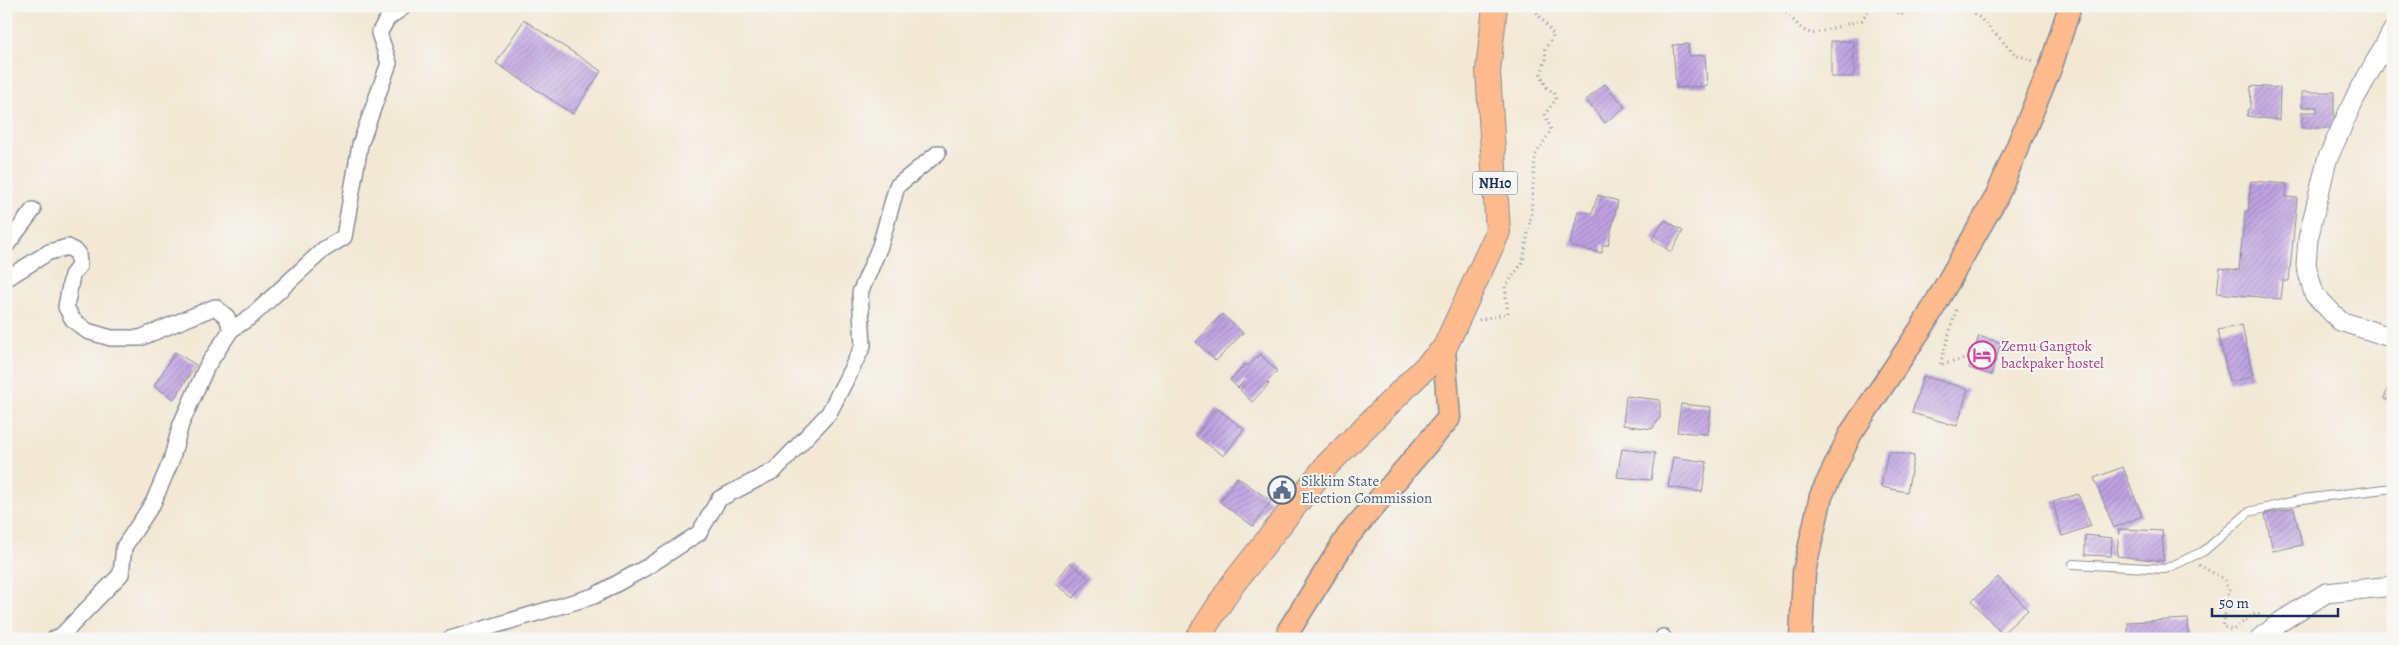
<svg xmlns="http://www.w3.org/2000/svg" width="2399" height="645" font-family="Alegreya,serif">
  <defs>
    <pattern id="building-hatch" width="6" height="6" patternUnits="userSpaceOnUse" patternTransform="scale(1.25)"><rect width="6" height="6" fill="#c0a2e2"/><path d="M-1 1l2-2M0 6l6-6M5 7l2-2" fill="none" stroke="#9b84ba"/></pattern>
  </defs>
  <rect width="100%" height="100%" fill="#f6f6f2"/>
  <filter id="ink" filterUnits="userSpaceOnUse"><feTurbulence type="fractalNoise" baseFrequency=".02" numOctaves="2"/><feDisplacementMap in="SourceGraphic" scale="10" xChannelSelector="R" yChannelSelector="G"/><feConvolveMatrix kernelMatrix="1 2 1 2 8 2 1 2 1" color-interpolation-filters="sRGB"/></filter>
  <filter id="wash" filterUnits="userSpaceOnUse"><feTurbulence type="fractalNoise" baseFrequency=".0096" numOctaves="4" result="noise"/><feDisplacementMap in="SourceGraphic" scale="20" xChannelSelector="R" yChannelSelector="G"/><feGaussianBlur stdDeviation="1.12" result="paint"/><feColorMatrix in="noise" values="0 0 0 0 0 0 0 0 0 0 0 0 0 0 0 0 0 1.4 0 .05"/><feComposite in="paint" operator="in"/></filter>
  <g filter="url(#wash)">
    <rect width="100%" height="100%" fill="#f2e8d4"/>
    <g id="blocks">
      <path fill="url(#building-hatch)" d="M524 20 601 71 573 114 496 63Z
        M1831 41H1854V77H1831Z
        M1688 44 1689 56 1705 55 1707 86 1676 88 1673 45Z
        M1605 84 1625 107 1605 123 1586 100Z
        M2251 86 2280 88 2279 120 2247 116 2248 109H2250Z
        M2302 92H2334V128H2302V112H2317V107H2302Z
        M2251 181 2287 184 2286 197 2297 198 2289 281H2283L2281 299 2217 293 2220 268 2239 270 2245 211H2248Z
        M1598 195 1618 201 1608 245H1602V253L1570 246 1578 211 1592 213Z
        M1665 220 1683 231 1671 252 1652 239Z
        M1222 314 1243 333 1216 361 1196 342Z
        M2242 325 2253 377 2229 382 2218 330Z
        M1979 336 2001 343 1991 375 1969 368Z
        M175 352 196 365 174 399 154 386Z
        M1260 354 1277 371 1267 382 1269 384 1252 402 1240 390 1246 384 1244 381 1238 388 1230 380 1246 364 1248 366Z
        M2392 374H2393V402L2384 399Z
        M1923 376 1968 389 1957 426 1912 413Z
        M1626 396 1660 400V418L1652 429 1623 425Z
        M1681 404 1711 407 1708 434 1677 432Z
        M1216 408 1244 429 1224 456 1196 436Z
        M1622 449 1655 453 1651 480 1617 477Z
        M1888 451 1914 456 1907 492 1881 487Z
        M1673 457 1707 462 1702 492 1668 487Z
        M2123 467 2142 516 2114 528 2094 478Z
        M1237 477 1271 501 1253 526 1220 502Z
        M2078 494 2091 526 2062 536 2053 502Z
        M2294 508 2302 545 2273 551 2265 514Z
        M2119 529 2162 531 2164 561 2117 556Z
        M2085 535 2112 538 2111 556 2085 555Z
        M1070 563 1089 578 1074 598 1055 583Z
        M1998 577 2028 610 2002 634 1972 601Z
        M2188 619 2189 639H2128V622Z"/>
    </g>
  </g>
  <g filter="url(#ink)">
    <use href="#blocks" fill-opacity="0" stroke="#868c99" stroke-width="1"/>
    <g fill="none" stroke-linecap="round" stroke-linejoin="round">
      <g stroke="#868c99" stroke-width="10">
        <path id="service" d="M2073 564 2165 569 2204 551 2249 512 2303 499 2393 488"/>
      </g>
      <g stroke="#868c99" stroke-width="18">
        <path id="minor" d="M6 246 33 210
          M6 279 49 252 68 247 78 253 79 266 72 275 66 307 73 320 87 331 111 338H140L215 307 227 317 231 330
          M1663 637 1664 639
          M54 639 61 636 121 574 124 547 153 503 171 461 181 424 207 366 231 330 253 315 323 250 344 237 360 145 389 63 379 33 388 18 405 6
          M450 639 594 596 647 567 699 533 719 499 775 470 829 413 863 346 860 293 880 246 897 186 938 153"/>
      </g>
      <g stroke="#868c99" stroke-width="21">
        <path id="tertiary" d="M2393 30 2354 100 2327 160 2308 239 2306 265 2314 294 2340 321 2393 338
          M2260 639 2280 622 2326 593 2393 586"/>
      </g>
      <g stroke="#868c99" stroke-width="25">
        <path id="primary" d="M1288 639 1289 630 1348 536 1449 418 1444 349
          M1801 639 1804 572 1821 496 1851 433 1924 324 1997 196 2051 66 2070 6"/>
      </g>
      <g stroke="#868c99" stroke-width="26">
        <path id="trunk" d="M1197 639 1232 585 1327 465 1444 349 1498 232 1488 71 1495 6"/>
      </g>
      <path stroke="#868c99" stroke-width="3" stroke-dasharray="1 4" stroke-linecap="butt" d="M1553 6 1563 11 1565 6
        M1765 6 1762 10 1772 6
        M1779 6 1803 30 1812 34 1862 20 1871 6
        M1890 6 1900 15 1918 6
        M1968 6 2015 54 2034 61
        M1956 310 1940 365 1973 357
        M1479 320 1508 313 1505 287 1523 262 1531 215 1535 156 1551 130 1545 114 1556 99 1554 93 1546 87 1541 74 1546 59 1545 49 1554 35 1533 8 1536 6
        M2199 565 2224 579 2229 589 2223 627 2233 630 2255 613 2263 616"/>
      <use href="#service" stroke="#fff" stroke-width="8"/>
      <use href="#minor" stroke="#fff" stroke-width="15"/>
      <use href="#tertiary" stroke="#fff" stroke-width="19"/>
      <use href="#primary" stroke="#fcba8d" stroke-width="22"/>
      <use href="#trunk" stroke="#fcba8d" stroke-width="24"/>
    </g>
  </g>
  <defs>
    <g id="hotel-ring" transform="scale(1.4375)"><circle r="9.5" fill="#f6f6f2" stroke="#d1479c" stroke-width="1.5"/><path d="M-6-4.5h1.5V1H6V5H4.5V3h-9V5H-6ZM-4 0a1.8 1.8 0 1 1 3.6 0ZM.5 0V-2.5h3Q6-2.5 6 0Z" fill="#d1479c"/></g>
    <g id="civic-ring" transform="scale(1.4375)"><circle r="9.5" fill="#f6f6f2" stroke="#5c6f8a" stroke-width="1.5"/><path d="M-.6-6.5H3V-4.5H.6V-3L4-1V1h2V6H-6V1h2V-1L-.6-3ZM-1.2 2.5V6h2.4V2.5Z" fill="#5c6f8a"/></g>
  </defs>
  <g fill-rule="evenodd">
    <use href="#hotel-ring" x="1982" y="355"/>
    <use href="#civic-ring" x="1282" y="490"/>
  </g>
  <g text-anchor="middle" stroke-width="4" stroke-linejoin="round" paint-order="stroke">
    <rect fill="#f6f6f2" stroke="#5d6b8a" stroke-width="1" x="1472.5" y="171.5" width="45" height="23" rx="4"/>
    <g font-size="14" font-weight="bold" fill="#1b2f5e">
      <text x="1495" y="188">NH10</text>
    </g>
    <g font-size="15" fill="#b23c85" stroke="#f6f6f2" text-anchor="start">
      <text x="2001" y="351">Zemu Gangtok<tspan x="2001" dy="17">backpaker hostel</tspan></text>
    </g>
    <g font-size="15" fill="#4e5e75" stroke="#f6f6f2" text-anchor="start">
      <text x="1301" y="486">Sikkim State<tspan x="1301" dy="17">Election Commission</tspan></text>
    </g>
  </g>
  <rect width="2399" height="645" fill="none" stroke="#f6f6f2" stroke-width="25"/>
  <path d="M2212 608v8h126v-8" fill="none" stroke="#1b2f5e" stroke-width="2.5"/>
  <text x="2219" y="608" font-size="15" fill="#1b2f5e" stroke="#f6f6f2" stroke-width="4" paint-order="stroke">50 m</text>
</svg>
